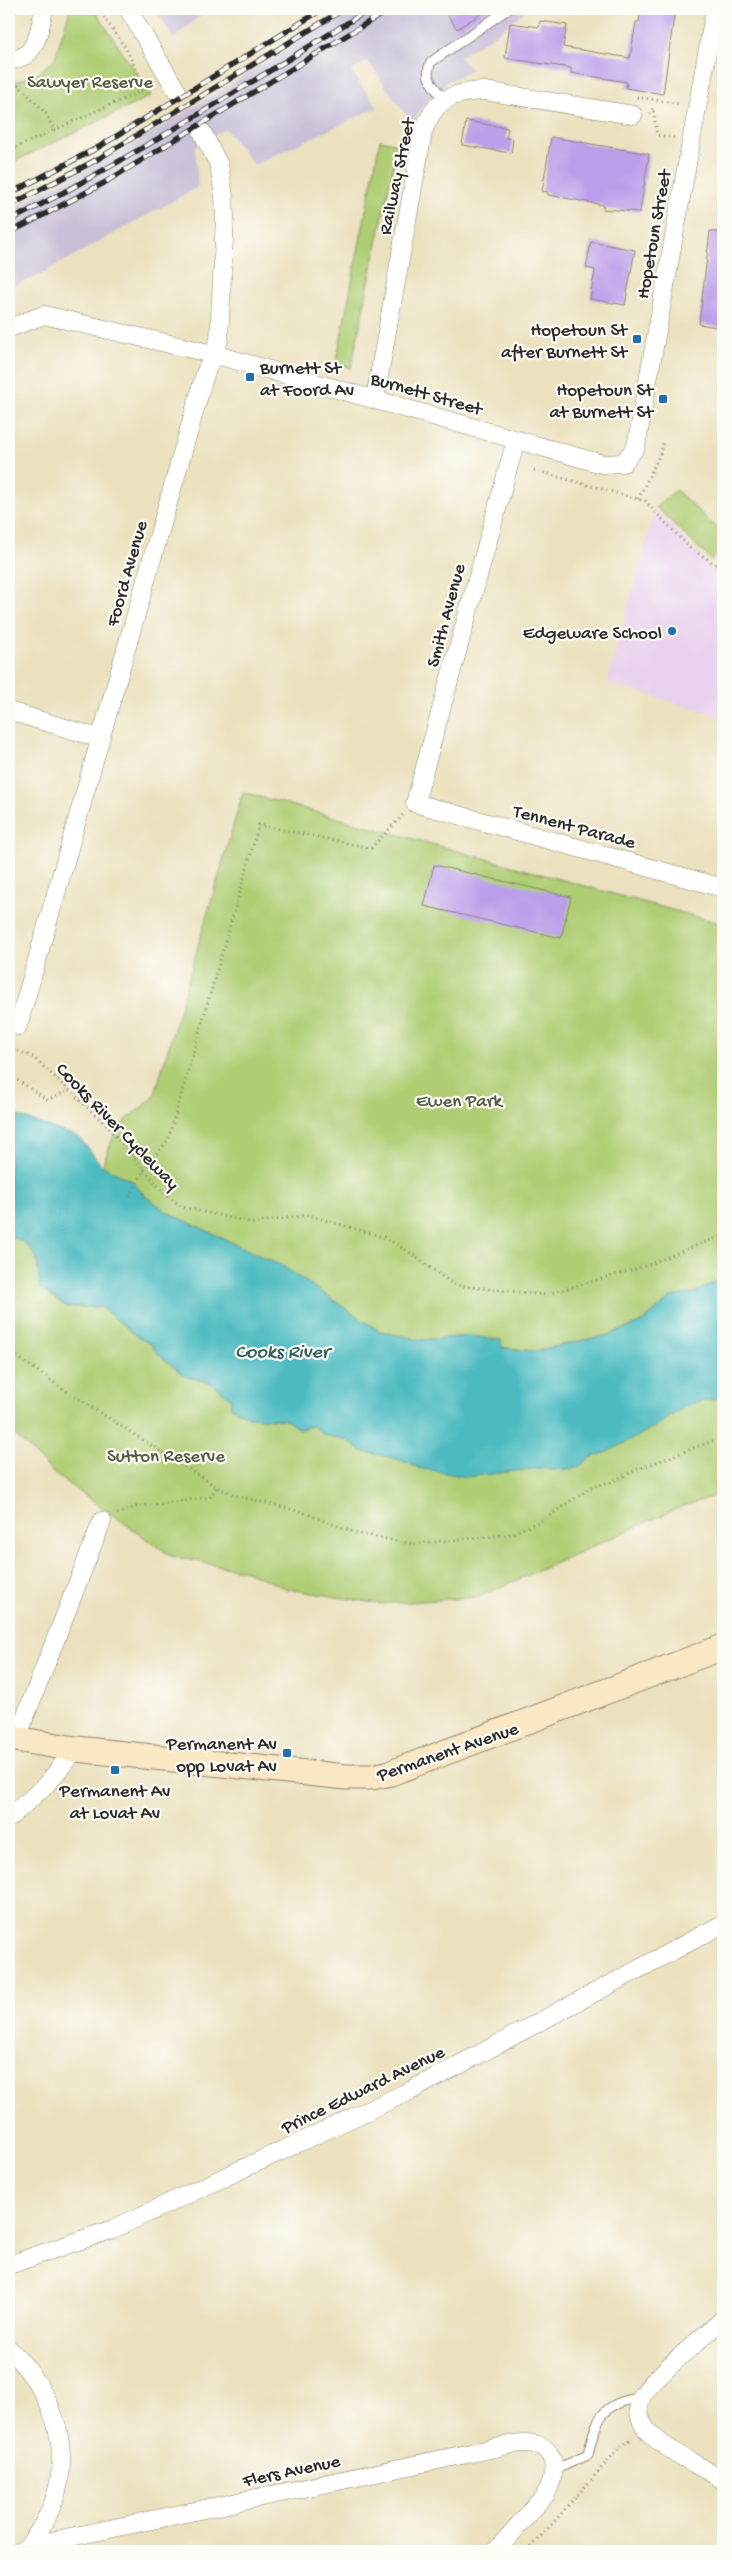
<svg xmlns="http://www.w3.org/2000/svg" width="732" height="2560" font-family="'Gochi Hand',sans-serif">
  <rect width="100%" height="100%" fill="#fdfcf7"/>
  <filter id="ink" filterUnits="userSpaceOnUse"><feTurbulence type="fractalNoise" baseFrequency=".02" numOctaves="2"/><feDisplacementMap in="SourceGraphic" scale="10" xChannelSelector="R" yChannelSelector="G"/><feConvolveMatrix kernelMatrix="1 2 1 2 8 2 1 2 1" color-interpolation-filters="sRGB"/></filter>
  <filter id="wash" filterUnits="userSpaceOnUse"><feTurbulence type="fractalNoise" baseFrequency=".0096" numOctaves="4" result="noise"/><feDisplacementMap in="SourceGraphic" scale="20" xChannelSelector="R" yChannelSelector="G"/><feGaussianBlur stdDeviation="1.12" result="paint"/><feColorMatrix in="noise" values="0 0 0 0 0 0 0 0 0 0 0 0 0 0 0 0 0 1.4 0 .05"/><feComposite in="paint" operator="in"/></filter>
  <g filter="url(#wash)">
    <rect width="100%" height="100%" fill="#ebe1be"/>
    <path fill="#e9d2ee" d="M655 509 723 580V717L607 683Z"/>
    <path fill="#c9bfd7" d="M156 9H208L173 39Z
      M352 9H527L499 32 459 57 472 70 448 81 422 107 412 124 368 61 351 71 378 107 254 165 225 129 195 147 198 187 34 278 9 287V209L132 145Z"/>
    <path fill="#afcd73" stroke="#6d7c4f" d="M70 9H94L151 96 9 164V84L38 74 55 58Z
      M380 140 398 144 351 368 336 363Z
      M676 490 723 534V548L711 560 656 507Z
      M243 792 723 924V1277L697 1292 672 1297 642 1322 608 1335 535 1351 501 1347 500 1340 470 1336 420 1340 379 1331 284 1267 169 1213 145 1196 132 1181 102 1166 117 1128 154 1097Z
      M9 1236 24 1242 37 1258 40 1289 67 1307H101L139 1338 151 1344 159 1355 185 1376 211 1383 231 1398V1407L249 1417 286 1420 299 1429 313 1426 324 1435 348 1440 361 1451 398 1459 419 1468H541L551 1470 577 1468 590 1458 607 1452 689 1404 723 1397V1493L683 1506 479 1597 380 1604 288 1589 246 1571 171 1556 53 1473 9 1429Z"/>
    <path fill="#4cbbc1" stroke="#3c7376" d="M9 1113 79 1137 102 1166 132 1181 145 1196 169 1213 284 1267 379 1331 420 1340 470 1336 501 1340 502 1348 535 1351 608 1335 642 1322 672 1297 697 1292 723 1277V1397L689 1404 653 1428 607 1452 590 1458 577 1468 551 1470 541 1468 466 1477 419 1468 398 1459 361 1451 348 1440 324 1435 313 1426 299 1429 286 1420 249 1417 231 1407V1398L211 1383 185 1376 159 1355 151 1344 139 1338 101 1307H67L40 1288 37 1258 24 1242 9 1236Z"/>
    <g id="blocks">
      <path fill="#bc9fea" d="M459 9H488L457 29 448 16Z
        M641 9H675L663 94 626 88 627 82 571 73V68L505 58 510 23 539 27 540 21 567 25 563 47 630 58 636 22H639Z
        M466 121 508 128 506 138 513 139 511 153 462 145Z
        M551 137 649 154 640 212 603 209V205L548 195V192L542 191Z
        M710 231 723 233V328L699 324Z
        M591 242 635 250 625 305 590 299 595 270 586 268Z
        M434 865 571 897 561 938 424 906Z"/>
    </g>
  </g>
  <g filter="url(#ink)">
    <use href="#blocks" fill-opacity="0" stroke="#8b8674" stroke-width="1"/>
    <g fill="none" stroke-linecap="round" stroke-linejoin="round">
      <g stroke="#8b8674" stroke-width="11">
        <path id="service" d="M444 99C434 87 423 77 431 62L508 9
          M554 2470 588 2455C596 2420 601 2402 641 2398"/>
      </g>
      <g stroke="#8b8674" stroke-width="19">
        <path id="minor" d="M128 9 177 91
          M9 59C36 62 40 28 44 9
          M9 328 44 315 213 354 602 464 623 463 636 447 715 9
          M375 398 423 132C435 99 451 92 485 91L633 115
          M516 440 415 803 723 888
          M9 711 99 738
          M18 1026 205 374 219 340 225 217 224 196 219 165 202 132
          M16 1740 102 1521
          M9 1818 44 1787 76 1749
          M9 2265 113 2229 410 2091 723 1924
          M723 2319C707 2334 647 2382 641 2398 635 2413 643 2429 655 2438 674 2455 701 2466 723 2480
          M9 2349C67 2406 81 2480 28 2546
          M22 2551 28 2546 514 2444C552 2438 562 2463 546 2494L496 2551"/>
      </g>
      <g stroke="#8b8674" stroke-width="27">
        <path id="secondary" d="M9 1738 76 1749 346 1777H372L391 1773 723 1647"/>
      </g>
      <path stroke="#8b8674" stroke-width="3" stroke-dasharray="1 4" stroke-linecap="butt" d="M98 9 125 47 147 90
        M9 81 10 77 45 112 54 130 9 151
        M637 97 680 104
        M650 114 653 108 657 135 675 138
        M54 130 155 85
        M534 470 645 501 690 548 723 569
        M638 499 661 452 663 442
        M9 1047 33 1057 69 1090 108 1127 165 1194 182 1207 253 1223 308 1215 383 1237 408 1251 454 1285 545 1295 642 1267 723 1235
        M9 1075 48 1100 69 1090
        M130 1196 144 1170 168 1140 259 825 371 848 403 815
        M9 1351 69 1393 217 1487 238 1496 302 1512 356 1533 412 1544 508 1535 543 1520 593 1486 611 1482 638 1469 723 1437
        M117 1514 135 1507 210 1497 217 1487
        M9 2291 15 2289
        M528 2551 620 2447 633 2438"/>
      <use href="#service" stroke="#fff" stroke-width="9"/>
      <use href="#minor" stroke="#fff" stroke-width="18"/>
      <use href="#secondary" stroke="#fae7c3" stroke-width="25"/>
      <g stroke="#2b2b2b" stroke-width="5.5">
        <path id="rail" d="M9 194 97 148 323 9
          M9 206 98 159 344 9
          M9 221C133 158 251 82 370 9
          M9 233 104 183 390 9"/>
      </g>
      <use href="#rail" stroke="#fdfcf7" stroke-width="4" stroke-dasharray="11" stroke-linecap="butt"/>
    </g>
  </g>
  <g fill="#1f6fb2" stroke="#fdfcf7" stroke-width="2">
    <rect x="632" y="334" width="10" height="10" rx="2.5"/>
    <rect x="245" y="372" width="10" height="10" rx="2.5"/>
    <rect x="658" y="394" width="10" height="10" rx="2.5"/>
    <circle cx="672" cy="631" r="5"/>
    <rect x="282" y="1748" width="10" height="10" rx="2.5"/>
    <rect x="110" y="1765" width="10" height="10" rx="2.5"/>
  </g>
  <g text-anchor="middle" stroke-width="4.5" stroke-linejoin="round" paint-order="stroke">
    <g font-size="19" fill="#535c41" stroke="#fdfcf7">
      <text x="90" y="87">Sawyer Reserve</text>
      <text x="459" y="1106">Ewen Park</text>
      <text x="166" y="1461">Sutton Reserve</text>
    </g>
    <g font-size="19" fill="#2b2b2b" stroke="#fdfcf7">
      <text transform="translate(395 176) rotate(-78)" y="7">Railway Street</text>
      <text transform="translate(652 234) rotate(-80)" y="7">Hopetoun Street</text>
      <text transform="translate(427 392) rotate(16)" y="7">Burnett Street</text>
      <text transform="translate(125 573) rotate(-74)" y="7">Foord Avenue</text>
      <text transform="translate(444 615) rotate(-75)" y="7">Smith Avenue</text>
      <text transform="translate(575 825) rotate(15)" y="7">Tennent Parade</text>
      <text transform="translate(119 1125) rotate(46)" y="7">Cooks River Cycleway</text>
      <text transform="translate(447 1750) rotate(-19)" y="7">Permanent Avenue</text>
      <text transform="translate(362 2088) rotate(-26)" y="7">Prince Edward Avenue</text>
      <text transform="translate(291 2469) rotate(-12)" y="7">Flers Avenue</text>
    </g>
    <g font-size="19" fill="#2b2b2b" stroke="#fdfcf7" text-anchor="end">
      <text x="627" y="335">Hopetoun St<tspan x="627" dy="22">after Burnett St</tspan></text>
      <text x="260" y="373" text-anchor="start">Burnett St<tspan x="260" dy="22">at Foord Av</tspan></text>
      <text x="653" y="395">Hopetoun St<tspan x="653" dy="22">at Burnett St</tspan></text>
      <text x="662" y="638">Edgeware School</text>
      <text x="277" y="1749">Permanent Av<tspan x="277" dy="22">opp Lovat Av</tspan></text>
      <text x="115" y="1796" text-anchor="middle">Permanent Av<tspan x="115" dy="22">at Lovat Av</tspan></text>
    </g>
    <g font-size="20" font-style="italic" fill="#375d60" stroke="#fdfcf7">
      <text x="282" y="1357">Cooks River</text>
    </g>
  </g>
  <rect width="732" height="2560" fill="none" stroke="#fdfcf7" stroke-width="30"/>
</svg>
